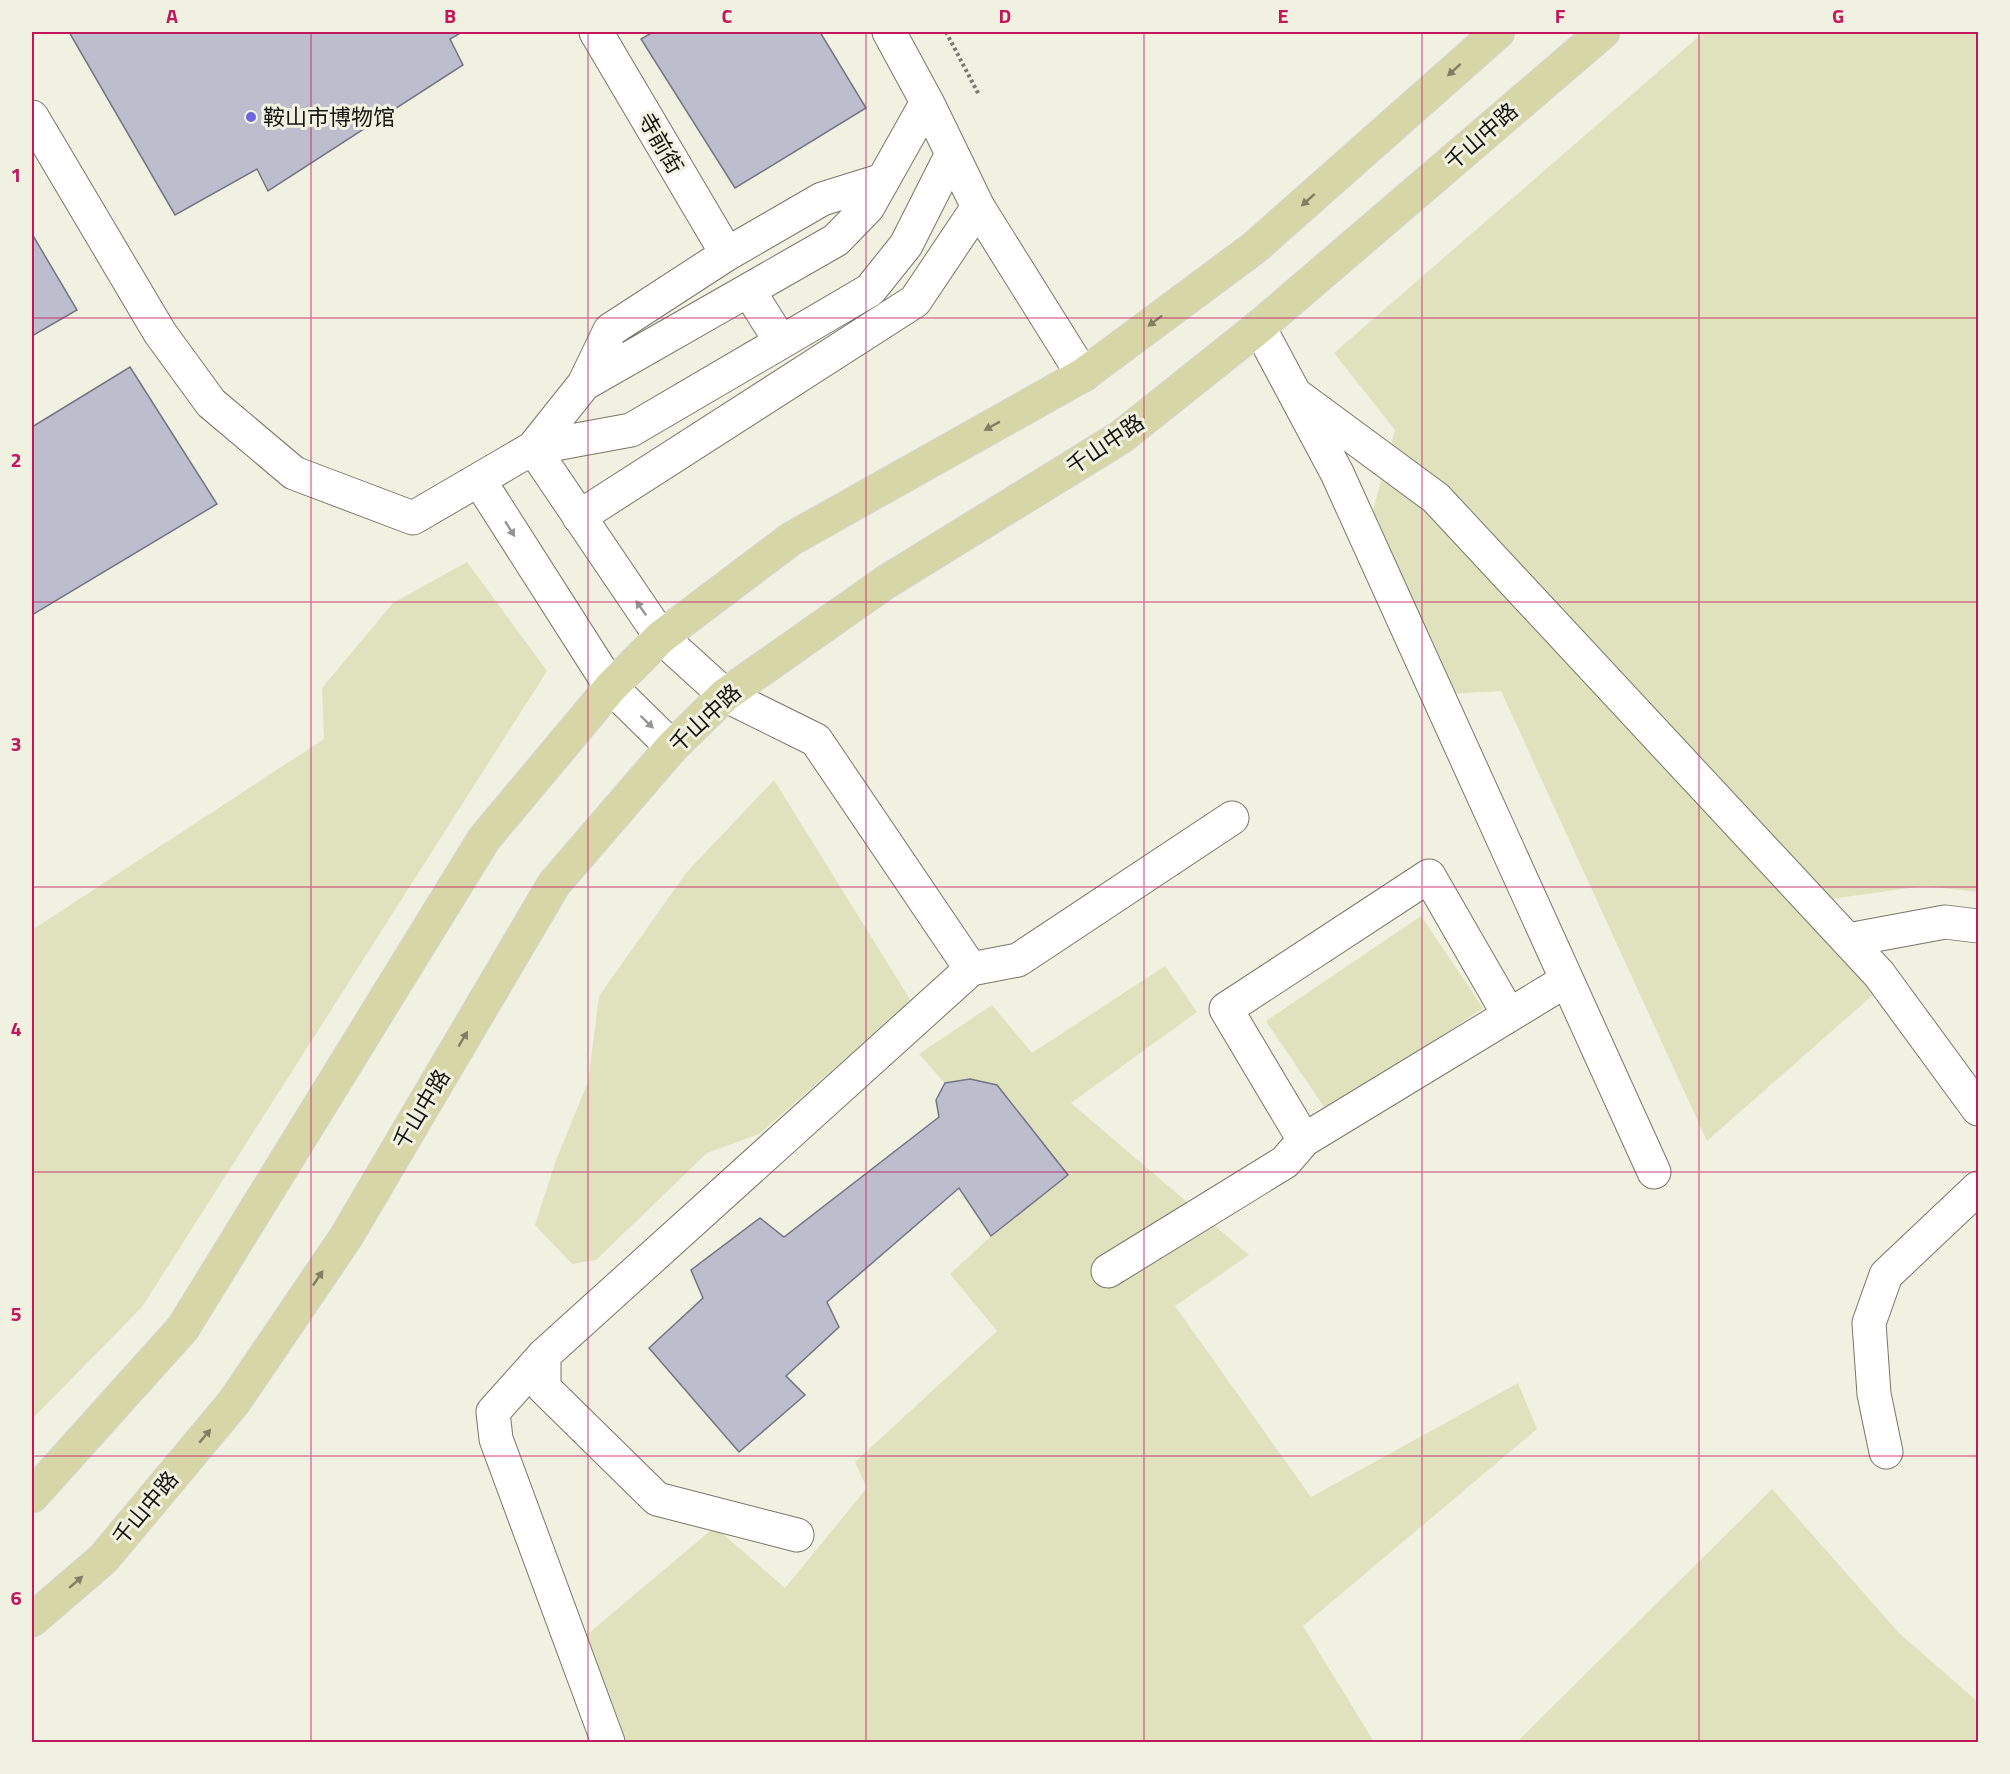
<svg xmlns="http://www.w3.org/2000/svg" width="2010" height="1774" font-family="'Titillium Web','Noto Sans SC',sans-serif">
  <rect width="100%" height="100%" fill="#f1f1e1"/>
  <path fill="#e0e2be" d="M1704 32H1978V892L1924 886 1809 902 1873 995 1707 1141 1501 691 1449 694 1367 532 1395 430 1334 353Z
    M467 562 547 671 142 1307 32 1419V930L324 739 322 688 393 603Z
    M774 780 911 1001 759 1134 707 1153 596 1260 572 1264 535 1225 556 1160 588 1082 599 996 686 873Z
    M1421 916 1483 1008 1328 1113 1266 1021Z
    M1165 966 1197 1012 1071 1103 1249 1255 1175 1306 1311 1497 1518 1383 1537 1429 1303 1626 1374 1742H625L584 1637 715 1527 785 1588 867 1488 855 1462 997 1331 950 1274 1040 1191 919 1054 992 1005 1032 1053Z
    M1772 1489 1899 1633 1978 1702V1742H1517Z"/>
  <path fill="#bcbdcd" stroke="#747584" stroke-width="1.5" d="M69 32H462L450 39 463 65 268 191 257 169 175 215Z
    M653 32H820L866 108 735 188 641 39Z
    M32 234 77 310 32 336Z
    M130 367 217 504 32 615V427Z
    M970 1079 997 1085 1068 1175 991 1236 959 1188 827 1302 839 1327 786 1376 805 1395 739 1452 649 1348 703 1298 691 1270 760 1218 784 1237 939 1117 936 1100 945 1083Z"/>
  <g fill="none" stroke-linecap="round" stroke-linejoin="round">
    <g stroke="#777768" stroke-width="35">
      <path id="minor" d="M596 32 727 254
        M889 32 927 102 978 207 1083 375
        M32 117 160 333 211 403 294 473 413 518 533 448 631 430 870 290 906 245 952 154
        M749 291 781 342
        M1259 327 1337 473 1654 1172
        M584 384 610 330 727 254 822 199 883 180
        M1295 394 1436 498 1879 974 1978 1109
        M533 448 661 637 725 695 816 740 971 969
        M533 448 584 384 836 240 868 207 927 102
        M479 480 611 687 672 747
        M579 517 915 301 978 207
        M1848 940 1945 922 1978 926
        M1304 1140 1226 1009 1429 876 1509 1015
        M1108 1271 1285 1162 1304 1140 1567 980
        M544 1355 493 1412 496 1439 608 1742
        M1886 1452 1874 1394 1869 1323 1886 1275 1978 1188
        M797 1535 657 1499 544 1388V1355L971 969 1018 960 1232 818"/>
    </g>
    <g stroke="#d5d5d4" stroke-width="35">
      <path id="major" d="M32 1496 183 1328 484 839 611 687 661 637 791 539 1083 375 1254 248 1498 32
        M32 1620 103 1559 234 1402 346 1237 554 884 672 747 725 695 886 582 1121 437 1259 327 1603 32"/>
    </g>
    <path stroke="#79796f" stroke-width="4" stroke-dasharray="3 3" stroke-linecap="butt" d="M946 32 979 95"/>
    <use href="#minor" stroke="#fff" stroke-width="33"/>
    <use href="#major" stroke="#d6d6a7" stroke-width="33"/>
  </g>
  <defs><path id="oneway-solid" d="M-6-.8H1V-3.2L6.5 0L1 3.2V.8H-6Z" transform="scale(1.5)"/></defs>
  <g fill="#7f7f63">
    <use href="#oneway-solid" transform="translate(1454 70) rotate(138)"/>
    <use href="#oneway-solid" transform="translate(1308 200) rotate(138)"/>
    <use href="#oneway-solid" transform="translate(1155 321) rotate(143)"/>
    <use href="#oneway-solid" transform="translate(992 426) rotate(151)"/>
    <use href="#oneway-solid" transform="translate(463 1039) rotate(-59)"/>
    <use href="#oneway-solid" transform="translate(318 1278) rotate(-56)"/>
    <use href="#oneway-solid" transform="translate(205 1436) rotate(-50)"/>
    <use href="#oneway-solid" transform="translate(76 1582) rotate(-41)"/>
  </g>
  <g fill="#959693">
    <use href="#oneway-solid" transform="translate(510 529) rotate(58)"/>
    <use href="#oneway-solid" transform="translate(641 608) rotate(-125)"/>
    <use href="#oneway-solid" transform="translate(647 722) rotate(44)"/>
  </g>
  <path fill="none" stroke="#c2185b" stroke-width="1.5" stroke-opacity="0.55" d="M311 32V1742M588 32V1742M866 32V1742M1144 32V1742M1422 32V1742M1699 32V1742M32 318H1978M32 602H1978M32 887H1978M32 1172H1978M32 1456H1978"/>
  <circle fill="#6d66e0" stroke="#f1f1e1" stroke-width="2" cx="251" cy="117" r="6"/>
  <g text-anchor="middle" stroke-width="6" stroke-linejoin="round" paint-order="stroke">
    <g font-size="22" fill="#14150f" stroke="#f1f1e1" text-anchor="start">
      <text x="263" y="125">鞍山市博物馆</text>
    </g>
    <g font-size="22" fill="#14150f" stroke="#f1f1e1">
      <text transform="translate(1481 136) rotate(-41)" y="8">千山中路</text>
      <text transform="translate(661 143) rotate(60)" y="8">寺前街</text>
      <text transform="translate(1105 444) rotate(-34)" y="8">千山中路</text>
      <text transform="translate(705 718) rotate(-43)" y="8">千山中路</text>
      <text transform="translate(421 1109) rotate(-59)" y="8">千山中路</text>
      <text transform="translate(145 1508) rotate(-50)" y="8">千山中路</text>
    </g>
  </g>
  <rect width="2010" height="1774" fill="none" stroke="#f1f1e1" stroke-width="66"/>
  <rect x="33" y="33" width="1944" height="1708" fill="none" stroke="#c2185b" stroke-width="2"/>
  <g font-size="20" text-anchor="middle" font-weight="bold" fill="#c2185b">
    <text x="172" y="23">A</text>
    <text x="450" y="23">B</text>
    <text x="727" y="23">C</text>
    <text x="1005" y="23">D</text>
    <text x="1283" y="23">E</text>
    <text x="1560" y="23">F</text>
    <text x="1838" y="23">G</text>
    <text x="16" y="182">1</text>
    <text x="16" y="467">2</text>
    <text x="16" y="751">3</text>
    <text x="16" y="1036">4</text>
    <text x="16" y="1321">5</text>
    <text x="16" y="1605">6</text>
  </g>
</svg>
